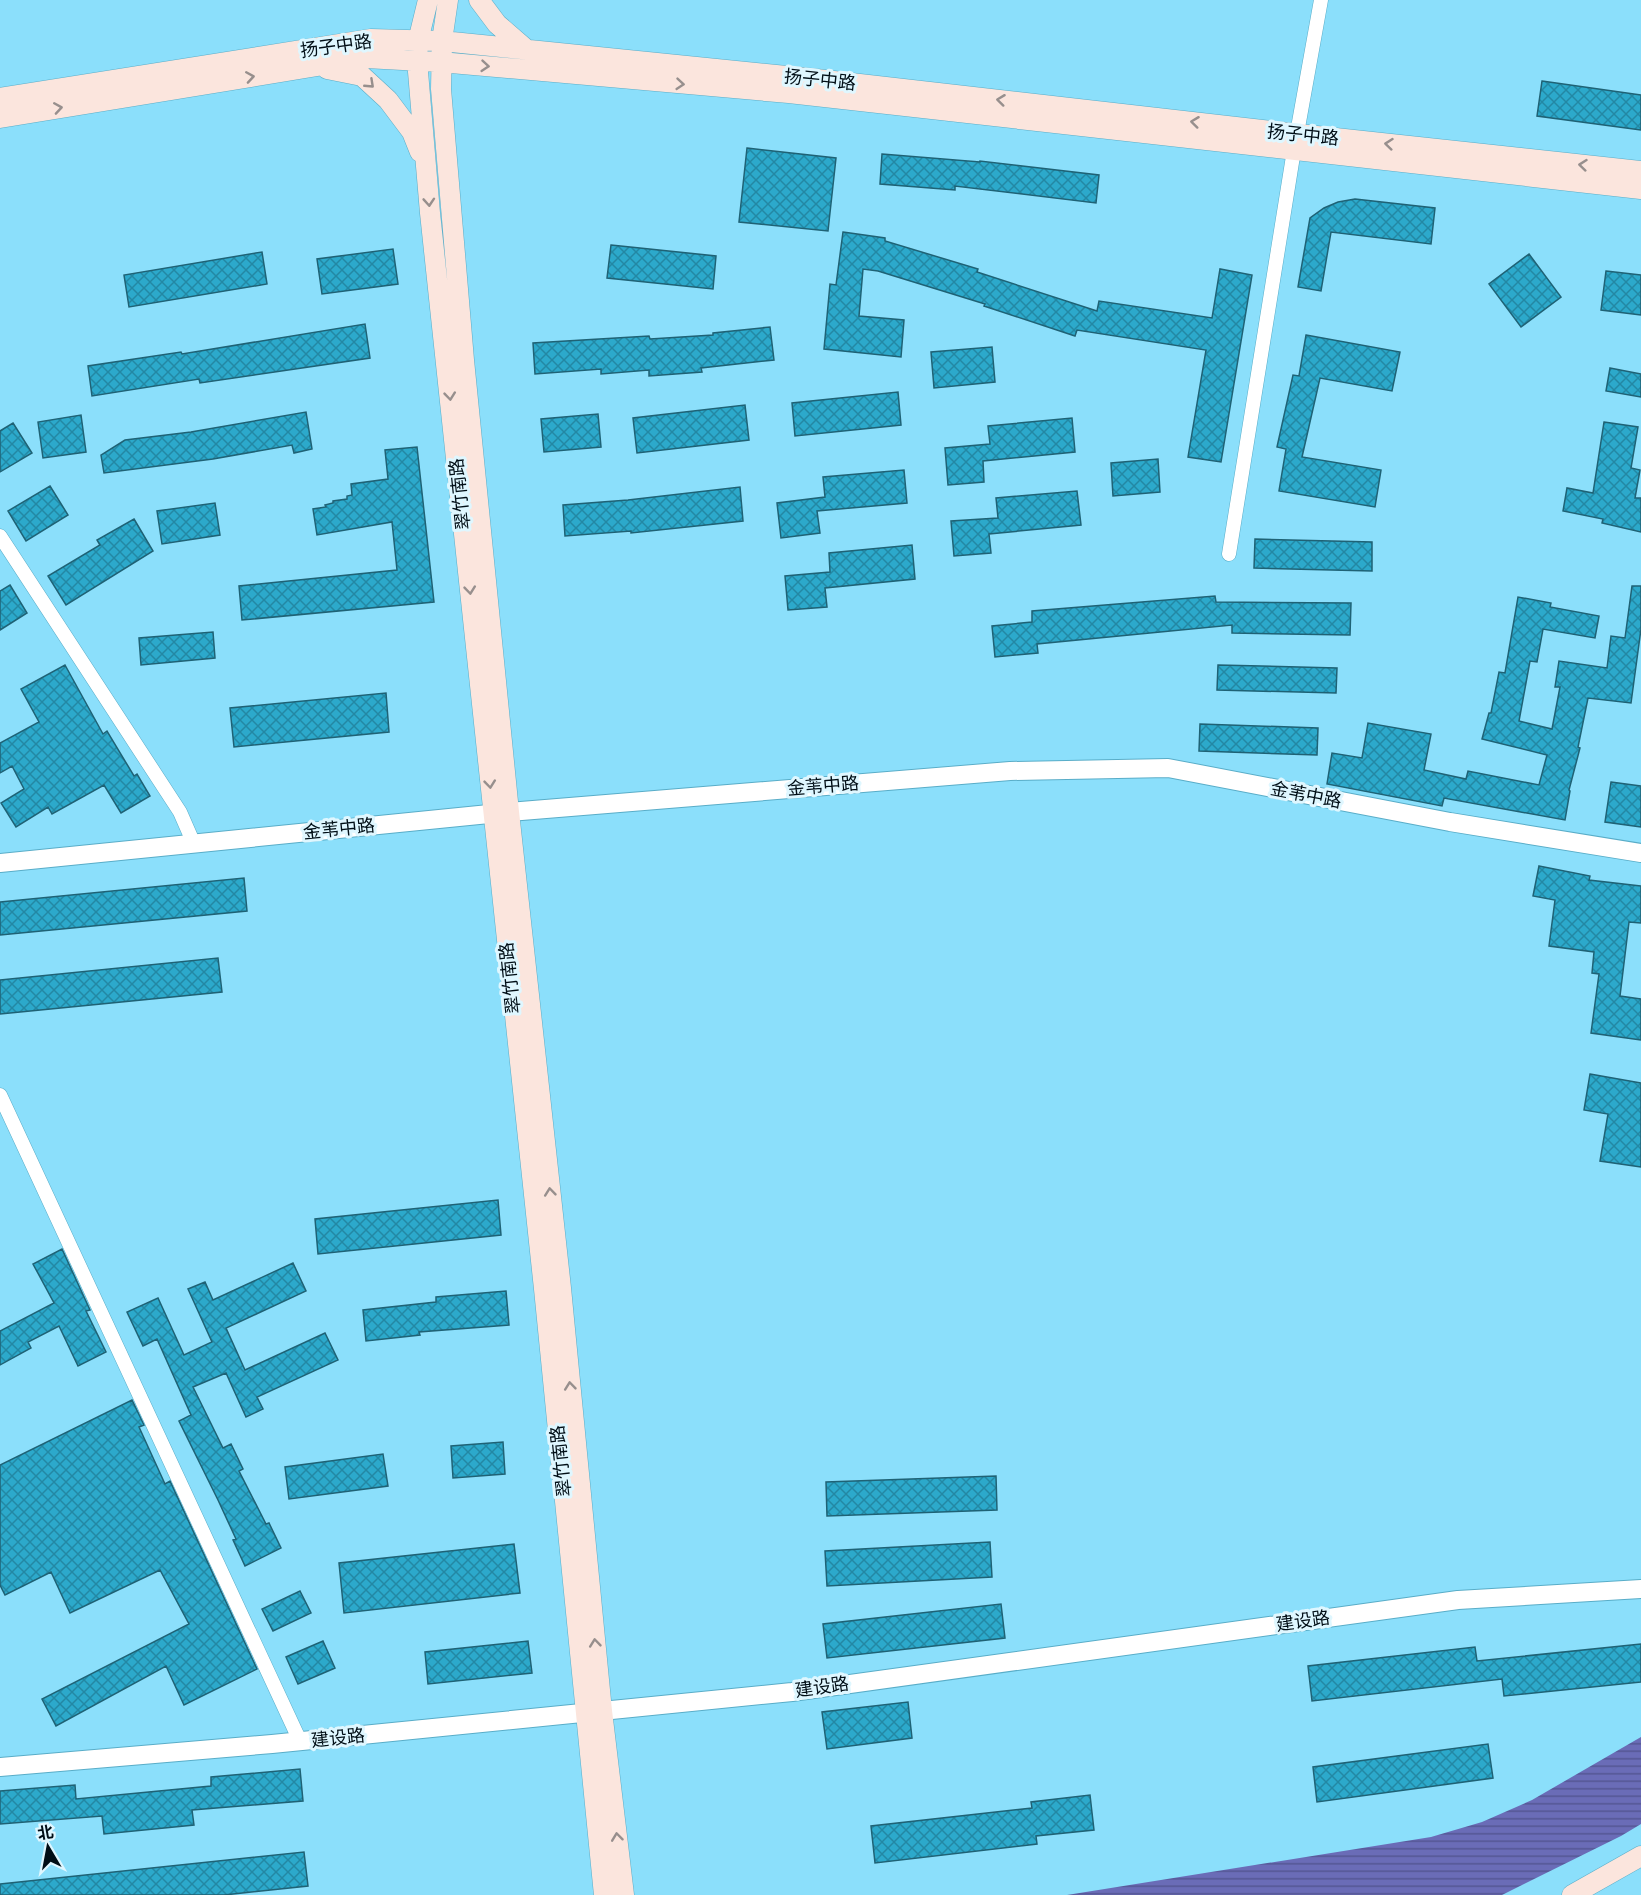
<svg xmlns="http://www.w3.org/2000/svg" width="1641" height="1895" font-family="'Fira Sans','Noto Sans SC',sans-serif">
  <defs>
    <pattern id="water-rules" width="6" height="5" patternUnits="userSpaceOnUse" patternTransform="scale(1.5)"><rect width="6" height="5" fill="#6a6cb7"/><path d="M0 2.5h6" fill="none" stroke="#555794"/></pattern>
    <pattern id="building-cross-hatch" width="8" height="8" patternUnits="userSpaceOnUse" patternTransform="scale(1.5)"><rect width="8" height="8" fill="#2ca9cb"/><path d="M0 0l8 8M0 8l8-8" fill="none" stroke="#2388a4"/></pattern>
  </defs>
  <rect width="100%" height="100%" fill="#8bdffb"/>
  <path fill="url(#water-rules)" d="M1641 1737V1824L1621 1836 1502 1895H1067L1431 1837 1482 1822 1532 1800Z"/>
  <path fill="url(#building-cross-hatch)" stroke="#1f6275" stroke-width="1.5" d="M1542 81 1641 95V130L1537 116Z
    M747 148 836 158 828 231 739 222Z
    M882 154 980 162V161L1099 175 1096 203 955 186V190L880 184Z
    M1355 199 1435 208 1431 244 1331 232 1321 291 1298 287 1310 218 1324 208 1338 202Z
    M843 232 885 238V241L978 269 977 272 1097 311 1099 301 1212 318 1220 269 1252 275 1221 462 1188 457 1206 350 1077 330 1075 336 984 306 985 304 878 271 863 269 859 316 904 320 901 357 824 349 830 284 836 285Z
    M611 245 716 256 713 289 607 278Z
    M393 249 398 284 322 294 317 259Z
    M262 252 267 284 129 307 124 275Z
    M1529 254 1561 297 1521 327 1489 284Z
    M1606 271 1641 275V315L1601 310Z
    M365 324 370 358 200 383 199 379 92 396 88 366 181 352 182 354Z
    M770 327 774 360 701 368 702 372 649 376V370L601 374V369L535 374 533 343 649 336 650 339 713 335V333Z
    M1306 335 1400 352 1392 391 1320 378 1302 457 1381 470 1375 507 1279 491 1286 449 1277 447 1293 375 1299 376Z
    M992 347 995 382 934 388 931 352Z
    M1610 368 1641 374V397L1606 391Z
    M898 392 901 425 795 436 792 403Z
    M745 405 749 440 637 453 633 418Z
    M306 412 312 449 294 453 292 445 213 459 104 473 101 455 125 440 191 432Z
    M598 414 601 447 544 452 541 419Z
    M81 415 86 452 43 458 38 422Z
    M1072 418 1075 452 983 461 984 482 948 485 945 448 990 444 988 426Z
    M1604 422 1638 427 1631 468 1640 470 1635 498H1641V532L1602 523 1603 519 1563 511 1567 488 1593 493Z
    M13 423 32 453 0 472V431Z
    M417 447 434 602 242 620 239 586 397 570 392 522 317 535 313 509 326 507 325 505 333 503V501L347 499V496L352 495 351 484 388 479 385 450Z
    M1158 459 1160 492 1113 496 1111 463Z
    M904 470 907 503 817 511 820 533 781 538 777 503 825 497 823 477Z
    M50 486 68 515 26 541 8 511Z
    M740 487 743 521 631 533V531L565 536 563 505 628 500Z
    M1077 491 1081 525 989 534 991 553 954 556 951 521 998 518 996 498Z
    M215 503 220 535 162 544 157 511Z
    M134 519 153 551 66 605 48 576 100 545 97 540Z
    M1255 539 1372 542V571L1254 568Z
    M912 545 915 579 825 588 827 607 788 610 785 576 830 572 829 553Z
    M10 585 27 613 0 630V591Z
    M1632 586H1641V629L1631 703 1588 698 1578 747 1580 748 1569 790 1570 791 1565 820 1444 798 1442 806 1327 784 1332 753 1362 758 1368 723 1431 734 1424 770 1466 779 1468 771 1539 785 1547 755 1482 739 1489 713H1491L1499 672 1505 673 1518 597 1551 603 1550 607 1599 616 1595 638 1543 629 1537 662 1530 661 1519 721 1552 729 1560 687H1555L1559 661 1607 668 1611 636 1625 638Z
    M1215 596 1216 602 1351 603 1350 635 1232 633V625L1037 644 1038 653 995 657 992 626 1032 622V611Z
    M213 632 215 658 141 665 139 638Z
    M65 665 103 734 107 731 134 776 137 774 150 796 121 813 104 785 52 814 48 807 16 827 1 803 24 789 12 766 0 773V743L39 722 21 689Z
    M1218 665 1337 668 1336 693 1217 690Z
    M386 693 389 732 234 747 230 708Z
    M1200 724 1318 728 1317 755 1199 751Z
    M1611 782 1641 786V827L1605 822Z
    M1539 866 1590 876 1589 880 1641 886V923L1629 922 1620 996 1641 999V1040L1591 1033 1599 974 1592 973 1594 952 1549 946 1555 900 1533 896Z
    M244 878 247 911 0 935V902Z
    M218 958 222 992 0 1014V980Z
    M1590 1074 1641 1083V1167L1600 1161 1608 1114 1584 1110Z
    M498 1200 501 1235 318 1254 315 1219Z
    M62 1249 90 1310 86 1311 106 1352 78 1366 59 1326 28 1342 31 1348 0 1365V1331L54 1303 33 1264Z
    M293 1263 306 1291 226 1328 245 1370 325 1333 338 1360 257 1397 263 1409 246 1417 226 1373 193 1387 223 1448 231 1444 243 1469 239 1471 266 1524 269 1523 281 1548 245 1566 233 1540 236 1539 218 1500 179 1421 191 1415 157 1339 143 1346 127 1312 158 1298 184 1355 212 1342 188 1289 205 1282 213 1300Z
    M506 1291 509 1325 419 1332 420 1335 366 1341 363 1310 436 1302V1297Z
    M132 1400 144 1425 139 1427 165 1484 170 1481 257 1669 184 1705 166 1666 56 1726 42 1699 189 1624 160 1570 70 1613 51 1572 5 1595 0 1585V1465Z
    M503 1442 505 1474 453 1478 451 1446Z
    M383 1454 388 1486 289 1499 285 1467Z
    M996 1476 997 1510 827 1516 826 1482Z
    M990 1542 992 1577 827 1586 825 1551Z
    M514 1544 520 1593 344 1613 339 1563Z
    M300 1591 311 1613 273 1631 262 1609Z
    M1001 1604 1005 1638 827 1658 823 1624Z
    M323 1641 335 1668 298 1684 286 1657Z
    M528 1641 532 1673 428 1684 425 1652Z
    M1641 1644V1682L1504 1696 1502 1679 1312 1701 1308 1666 1475 1647 1477 1661Z
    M908 1702 912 1738 827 1749 822 1712Z
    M1488 1744 1493 1778 1317 1802 1313 1767Z
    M300 1769 303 1801 192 1810 194 1825 104 1834 102 1816 0 1824V1791L75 1785 76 1799 211 1786V1777Z
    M1090 1795 1094 1830 1036 1836 1037 1844 875 1863 871 1826 1032 1808 1031 1802Z
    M304 1852 308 1886 224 1895H0V1884Z"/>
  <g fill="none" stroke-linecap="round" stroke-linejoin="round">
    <g stroke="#59adc8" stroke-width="15">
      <path id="minor" d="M0 536 180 812 194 844
        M1229 554 1294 150 1321 0
        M0 1095 300 1741"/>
    </g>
    <g stroke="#59adc8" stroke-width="20">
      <path id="tertiary" d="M0 863 509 812 1010 771 1168 768 1450 822 1641 853
        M0 1767 272 1744 792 1692 1458 1600 1641 1589"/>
    </g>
    <g stroke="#59adc8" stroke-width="21">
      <path id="secondary" d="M428 0 418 41 417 60 430 213 544 1289 604 1895
        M448 0 442 41 441 89 464 360 509 812 561 1288 602 1711 624 1895
        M479 0 497 24 527 50
        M327 69 362 76 388 100 412 132 420 152
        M0 98 371 39 442 41 816 79 1298 134 1641 171
        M0 118 366 58 440 62 789 93 1641 189
        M1572 1895 1641 1856"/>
    </g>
    <use href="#minor" stroke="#fff" stroke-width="14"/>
    <use href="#tertiary" stroke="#fff" stroke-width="18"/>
    <use href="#secondary" stroke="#fbe5dd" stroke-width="20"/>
  </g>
  <defs><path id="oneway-chevron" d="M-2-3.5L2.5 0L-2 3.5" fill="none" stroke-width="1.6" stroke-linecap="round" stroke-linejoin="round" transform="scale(1.5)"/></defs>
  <g stroke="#978f8d">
    <use href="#oneway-chevron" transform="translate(485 66) rotate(5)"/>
    <use href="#oneway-chevron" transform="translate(250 77) rotate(-9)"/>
    <use href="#oneway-chevron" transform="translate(370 84) rotate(43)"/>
    <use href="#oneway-chevron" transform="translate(680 84) rotate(5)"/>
    <use href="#oneway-chevron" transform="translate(1001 100) rotate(-173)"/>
    <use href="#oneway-chevron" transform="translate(58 108) rotate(-9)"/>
    <use href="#oneway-chevron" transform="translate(1195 122) rotate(-173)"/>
    <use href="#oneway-chevron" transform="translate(1389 144) rotate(-174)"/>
    <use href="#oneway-chevron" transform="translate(1583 165) rotate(-174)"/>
    <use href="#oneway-chevron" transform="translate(429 202) rotate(86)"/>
    <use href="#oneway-chevron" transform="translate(450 396) rotate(84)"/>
    <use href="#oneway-chevron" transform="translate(470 590) rotate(84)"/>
    <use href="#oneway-chevron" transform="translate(490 784) rotate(84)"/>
    <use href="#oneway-chevron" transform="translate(550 1192) rotate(-96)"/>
    <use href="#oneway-chevron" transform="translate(570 1386) rotate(-96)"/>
    <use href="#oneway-chevron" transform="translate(595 1643) rotate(-96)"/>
    <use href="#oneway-chevron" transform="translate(617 1837) rotate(-97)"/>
  </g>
  <g text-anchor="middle" stroke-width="6" stroke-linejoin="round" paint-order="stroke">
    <g font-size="18" fill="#000e16" stroke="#dff7ff">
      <text transform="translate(336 46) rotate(-8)" y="6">扬子中路</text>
      <text transform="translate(820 80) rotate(6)" y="6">扬子中路</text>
      <text transform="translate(1303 135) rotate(6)" y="6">扬子中路</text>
      <text transform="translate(460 494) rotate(-96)" y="6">翠竹南路</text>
      <text transform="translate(823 786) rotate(-5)" y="6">金苇中路</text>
      <text transform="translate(1306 795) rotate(11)" y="6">金苇中路</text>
      <text transform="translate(339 829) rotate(-6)" y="6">金苇中路</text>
      <text transform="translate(510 978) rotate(-96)" y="6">翠竹南路</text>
      <text transform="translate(561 1461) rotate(-96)" y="6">翠竹南路</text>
      <text transform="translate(1303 1621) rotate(-8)" y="6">建设路</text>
      <text transform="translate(822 1687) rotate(-8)" y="6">建设路</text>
      <text transform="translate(338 1738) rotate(-6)" y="6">建设路</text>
    </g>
  </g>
  <g transform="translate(48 1847) rotate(350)" stroke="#dff7ff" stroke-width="4.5" paint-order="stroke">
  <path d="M0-4.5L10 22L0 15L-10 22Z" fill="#000e16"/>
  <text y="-9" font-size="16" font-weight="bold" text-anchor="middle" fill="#000e16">北</text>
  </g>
</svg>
